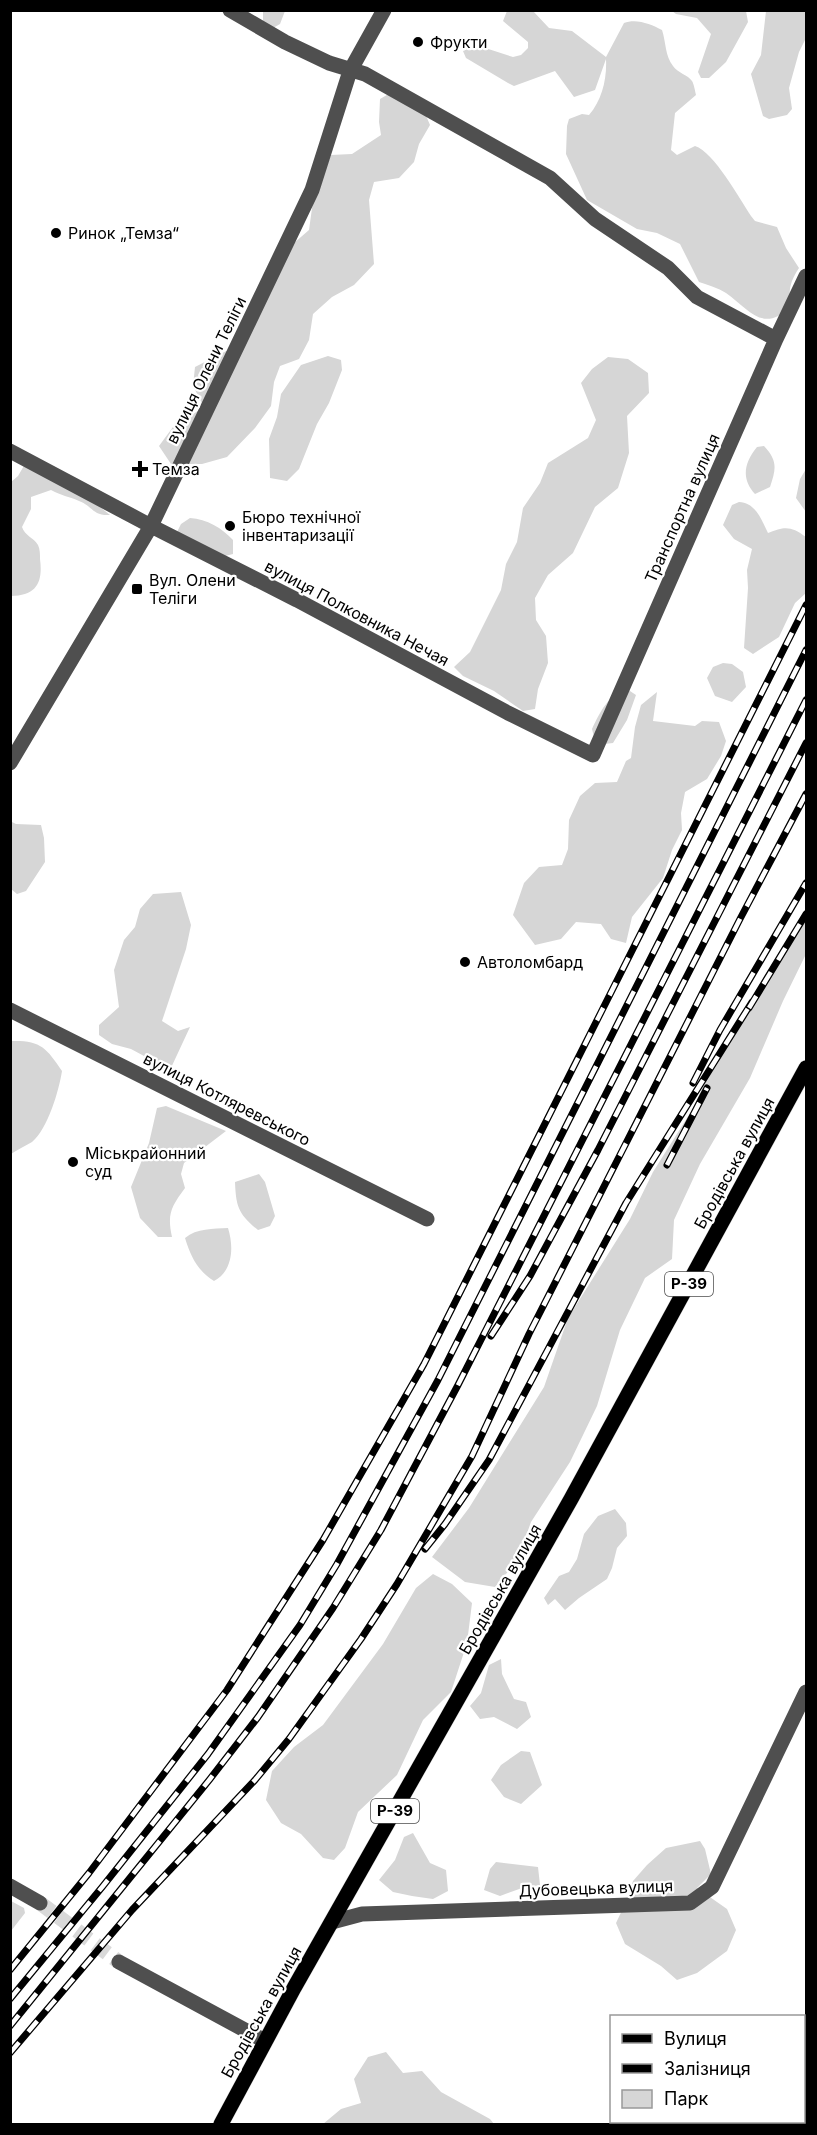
<svg xmlns="http://www.w3.org/2000/svg" width="817" height="2135" font-family="Inter,sans-serif">
  <rect width="100%" height="100%" fill="#fff"/>
  <path fill="#d6d6d6" d="M263 11H285L280 24 273 28 263 22Z
    M507 11H533L549 28 572 31 606 57 624 23C636 18 651 24 662 30 666 42 665 56 673 66 678 73 688 75 692 81 694 84 695 91 696 95L675 113 671 150 677 155 695 146C714 152 739 198 751 216L755 221 777 227 786 248 799 268C790 282 788 290 791 306 763 334 750 310 726 293 718 288 708 285 699 282L680 244 657 233 637 229 587 200 566 154 567 126 569 119 582 114 589 115C602 100 607 79 606 59L595 90 574 97 555 71 514 86 508 83 466 58 463 51 476 45 513 57 521 55 528 48V42L503 21Z
    M672 11H746L748 22 726 62 709 78H701L698 72 711 34 697 18 676 14Z
    M766 11H806V38L799 52 789 88 792 109 787 115 769 119 763 116 751 74 761 55Z
    M397 89 419 99 430 125 419 144 414 162 399 178 374 182 369 200 374 264 354 285 332 297 313 314 309 340 299 359 280 366 274 382 271 406 255 428 227 457 202 464H171L159 446 173 427 204 407 193 386 195 367 234 347 294 243 309 230 313 201 331 155 352 154 381 135 379 122 380 99Z
    M328 356 341 360 342 370 329 403 317 424 299 469 287 481 270 478 269 439 277 417 281 394 301 365Z
    M608 357 628 359 648 373 649 393 627 416 629 453 618 488 595 507 573 553 548 575 535 598 536 620 546 636 548 663 538 689 535 709 523 711 494 691 463 676 454 667 470 652 501 590 506 564 517 542 523 508 540 483 548 463 588 438 596 420 581 383 592 369Z
    M764 446C778 461 776 469 770 487L755 494C741 479 744 463 757 447Z
    M25 464 84 494 110 515C92 516 93 506 79 501 68 496 62 496 51 490L31 497V509L22 527C25 536 33 537 38 545 40 549 40 554 40 559 43 582 37 596 11 596V482L18 476Z
    M806 469V512L796 498 800 479Z
    M739 502C756 503 761 519 768 533 785 526 791 526 806 537V593L795 603 779 637 753 654 744 648 748 588 747 570 752 549 734 539 723 525 732 505Z
    M190 518C207 519 222 528 233 540V554L225 556 175 536 181 524Z
    M723 663 732 664 743 672 746 687 732 702 715 696 707 678 713 667Z
    M627 689 636 695 627 720 613 743 596 745 592 729C600 712 608 695 627 689Z
    M657 692 653 721 695 726 702 721 719 722 726 741 721 756 707 779 685 792 681 813 682 830 672 850 663 878 632 917 626 943 611 939 601 924 576 922 561 939 535 945 513 915 524 883 539 867 562 865 568 849 569 820 580 796 595 783 617 782 626 761 631 758 635 727 641 705Z
    M10 821 16 824 41 825 44 838 45 862 26 891 17 894 11 889Z
    M181 892 191 925 186 949 162 1021 178 1031 190 1027 170 1070 131 1049 112 1044 99 1035V1025L119 1007 114 970 124 940 135 927 140 909 153 894Z
    M806 911V954L783 1001 750 1078 700 1164 674 1220 672 1259 645 1278 620 1330 597 1406 570 1462 531 1522 517 1561 495 1587 465 1582 432 1557 469 1508 544 1387 568 1318 630 1219 653 1172 692 1110 719 1053Z
    M10 1041C40 1040 46 1047 62 1071 59 1090 48 1129 32 1142 25 1146 17 1150 11 1154Z
    M166 1106 226 1131 184 1163 181 1174 185 1188C171 1207 167 1214 172 1237H158L140 1218 131 1187 149 1143 157 1108Z
    M259 1174 265 1182 275 1216 270 1226 258 1230C238 1214 236 1206 235 1182Z
    M228 1228C234 1247 233 1271 214 1281 197 1270 191 1257 185 1238 197 1228 213 1229 228 1228Z
    M615 1509 626 1523 627 1536 617 1548 612 1568 607 1579 579 1598 565 1610 555 1599 548 1605 544 1598 559 1576 569 1572 577 1559 584 1534 598 1516Z
    M433 1574 452 1584 472 1603 467 1643 451 1692 423 1720 397 1775 358 1812 345 1848 334 1860 323 1858 301 1834 281 1823 266 1800 272 1771 294 1747 323 1725 383 1644 416 1588Z
    M501 1659 502 1674 514 1699 526 1702 531 1717 517 1729 494 1717 480 1719 470 1706 481 1693 489 1665Z
    M521 1751 530 1752 542 1785 521 1804 504 1797 491 1780 501 1765Z
    M413 1833 430 1863 446 1870 448 1891 433 1899 412 1896 393 1892 379 1880 395 1860 404 1837Z
    M700 1841 705 1849 711 1874 697 1888 727 1909 736 1930 727 1951 697 1973 677 1980 661 1966 625 1944 616 1923 627 1900 633 1881 647 1865 666 1848Z
    M496 1862 538 1867 540 1885 522 1888 500 1896 484 1890 490 1869Z
    M11 1901 24 1908 25 1913 11 1931Z
    M386 2052 403 2073 422 2071 441 2092 490 2119 494 2124H323L341 2109 361 2103 354 2079 368 2057Z"/>
  <g fill="none" stroke-linecap="round" stroke-linejoin="round">
    <path stroke="#d9d9d9" stroke-width="15" stroke-dasharray="15 8" stroke-linecap="butt" d="M40 1903 119 1962"/>
    <g stroke="#dbdbdb" stroke-width="16">
      <path id="major" d="M221 2124 294 1988 571 1499 806 1068"/>
    </g>
    <path stroke="#4f4f4f" stroke-width="15" d="M230 10 285 42 329 63 365 74 550 178 595 219 668 268 697 297 776 339
      M10 451 151 526 297 600 508 713 593 755 776 339 806 276
      M10 763 151 526 312 190 350 71 384 10
      M10 1010 427 1219
      M10 1886 40 1903
      M332 1922 362 1914 690 1903 712 1887 806 1692
      M119 1962 265 2041"/>
    <use href="#major" stroke="#000" stroke-width="15"/>
    <g stroke="#000" stroke-width="7">
      <path id="rail" d="M749 1008 806 914
        M693 1083 720 1030 806 883
        M667 1165 707 1088
        M491 1336 530 1276 598 1150 806 743
        M425 1549 445 1524 489 1460 626 1203 752 1002
        M10 1970 89 1873 227 1690 323 1540 424 1364 806 605
        M10 1999 103 1886 208 1754 300 1625 337 1564 438 1380 806 650
        M10 2026 210 1779 258 1717 333 1608 381 1530 458 1385 806 700
        M10 2053 132 1910 255 1780 289 1739 361 1639 397 1584 472 1456 529 1334 740 919 806 794"/>
    </g>
    <use href="#rail" stroke="#fff" stroke-width="4.5" stroke-dasharray="14" stroke-linecap="butt"/>
  </g>
  <g fill="#000" stroke="#fff" stroke-width="2">
    <circle cx="418" cy="42" r="6"/>
    <circle cx="56" cy="233" r="6"/>
    <path d="M137 460h6v6h6v6h-6v6h-6v-6h-6v-6h6z"/>
    <circle cx="230" cy="526" r="6"/>
    <rect x="131" y="583" width="12" height="12" rx="3"/>
    <circle cx="465" cy="962" r="6"/>
    <circle cx="73" cy="1162" r="6"/>
  </g>
  <g text-anchor="middle" stroke-width="4.5" stroke-linejoin="round" paint-order="stroke">
    <g fill="#fff" stroke="#4c4c4c" stroke-width="1.5">
      <rect x="665" y="1272" width="48" height="24" rx="4.5"/>
      <rect x="371" y="1799" width="48" height="24" rx="4.5"/>
    </g>
    <g font-size="15" font-weight="bold" fill="#000">
      <text x="689" y="1289">Р-39</text>
      <text x="395" y="1816">Р-39</text>
    </g>
    <g font-size="16" fill="#000" stroke="#fff" text-anchor="start">
      <text x="430" y="48">Фрукти</text>
      <text x="68" y="239">Ринок „Темза“</text>
      <text x="152" y="475">Темза</text>
      <text x="242" y="523">Бюро технічної<tspan x="242" dy="18">інвентаризації</tspan></text>
      <text x="149" y="586">Вул. Олени<tspan x="149" dy="18">Теліги</tspan></text>
      <text x="477" y="968">Автоломбард</text>
      <text x="85" y="1159">Міськрайонний<tspan x="85" dy="18">суд</tspan></text>
    </g>
    <g font-size="16" fill="#000" stroke="#fff">
      <text transform="translate(206 370) rotate(-64)" y="6">вулиця Олени Теліги</text>
      <text transform="translate(682 508) rotate(-66)" y="6">Транспортна вулиця</text>
      <text transform="translate(357 613) rotate(28)" y="6">вулиця Полковника Нечая</text>
      <text transform="translate(227 1099) rotate(27)" y="6">вулиця Котляревського</text>
      <text transform="translate(734 1163) rotate(-61)" y="6">Бродівська вулиця</text>
      <text transform="translate(500 1589) rotate(-60)" y="6">Бродівська вулиця</text>
      <text transform="translate(596 1888) rotate(-2)" y="6">Дубовецька вулиця</text>
      <text transform="translate(261 2012) rotate(-61)" y="6">Бродівська вулиця</text>
    </g>
  </g>
  <rect width="817" height="2135" fill="none" stroke="#000000" stroke-width="24"/>
  <rect x="610" y="2015" width="195" height="108" fill="#ffffff" stroke="#999999" stroke-width="1.5"/>
  <rect x="622" y="2034" width="30" height="9" fill="#000000" stroke="#999999" stroke-width="1.5"/>
  <text x="664" y="2045" font-size="18" fill="#000000">Вулиця</text>
  <rect x="622" y="2064" width="30" height="9" fill="#000000" stroke="#999999" stroke-width="1.5"/>
  <text x="664" y="2075" font-size="18" fill="#000000">Залізниця</text>
  <rect x="622" y="2090" width="30" height="18" fill="#d6d6d6" stroke="#999999" stroke-width="1.5"/>
  <text x="664" y="2105" font-size="18" fill="#000000">Парк</text>
</svg>
